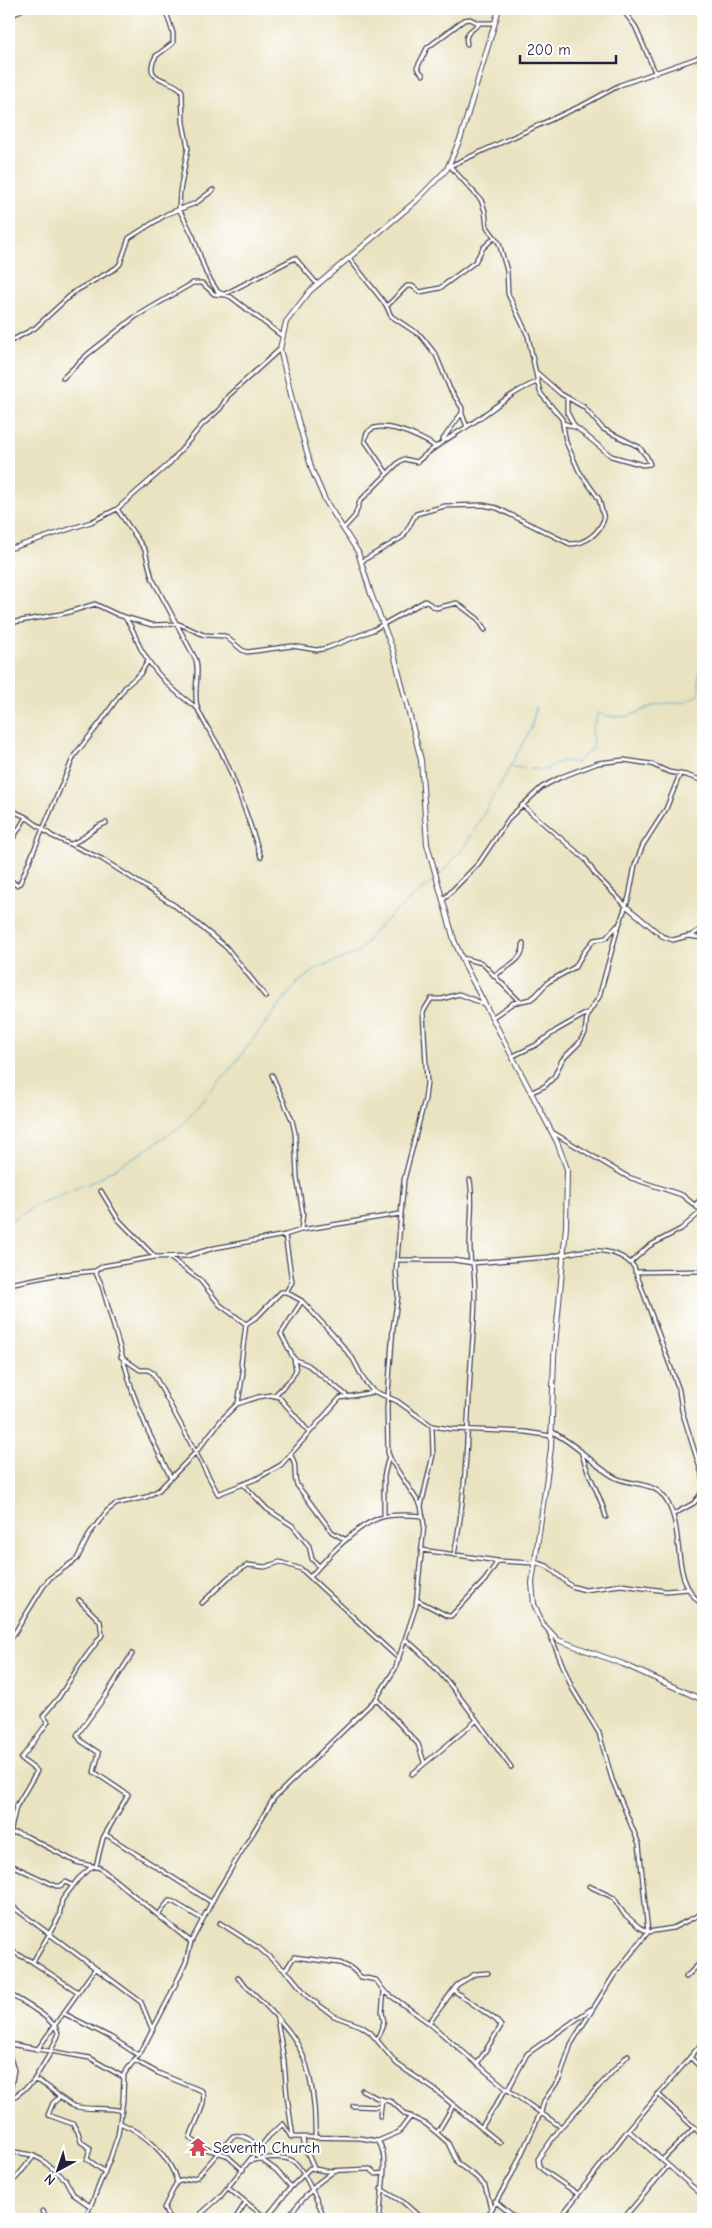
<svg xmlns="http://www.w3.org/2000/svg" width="712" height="2228" font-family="'Comic Neue',sans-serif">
  <rect width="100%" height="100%" fill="#fff"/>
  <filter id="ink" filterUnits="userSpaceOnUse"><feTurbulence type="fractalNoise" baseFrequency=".02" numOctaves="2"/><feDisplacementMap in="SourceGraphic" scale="10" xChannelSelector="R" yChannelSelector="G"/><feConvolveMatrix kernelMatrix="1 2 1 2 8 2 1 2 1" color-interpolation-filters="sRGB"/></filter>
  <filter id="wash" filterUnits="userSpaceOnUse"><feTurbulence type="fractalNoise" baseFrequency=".0096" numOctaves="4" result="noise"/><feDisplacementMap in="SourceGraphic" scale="20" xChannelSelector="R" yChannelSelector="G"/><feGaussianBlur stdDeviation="1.12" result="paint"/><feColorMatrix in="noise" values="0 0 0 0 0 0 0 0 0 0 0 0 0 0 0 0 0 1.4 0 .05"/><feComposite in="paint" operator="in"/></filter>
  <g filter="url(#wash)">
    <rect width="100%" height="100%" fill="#eae3c1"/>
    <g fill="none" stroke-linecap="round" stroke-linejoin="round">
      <path stroke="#4aa9c8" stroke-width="1" d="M511 767 544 770 561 761 576 763 593 748 592 731 598 713 613 717 629 716 658 704 685 702 699 695V675L703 644
        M9 1221 38 1204 92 1182 141 1153 180 1127 231 1068 297 983 320 967 358 953 374 932 390 916 439 876 466 845 531 729 536 707"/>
    </g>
  </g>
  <g filter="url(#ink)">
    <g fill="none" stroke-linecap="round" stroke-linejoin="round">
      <g stroke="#403f4f" stroke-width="5.5">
        <path id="street" d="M165 9 173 33V43L156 56C140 83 174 78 182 91L183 122 188 148 180 191 179 209 193 236 206 273 218 292 231 297 282 336
          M622 9 635 26 655 72
          M9 18 22 9
          M467 44C464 33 471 31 479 24
          M423 75 417 68 427 48 464 20 470 19 478 23H494
          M450 166 585 104 620 85 703 56
          M349 258 386 305 391 316 421 336 436 355 450 389 462 408V414L467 427
          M387 306 407 286H412L420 292 440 288 475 262 483 248 495 237
          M9 342 35 328 74 292 116 268 120 264 129 238 167 214 196 203 213 190
          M536 372 561 394 584 407 603 429 639 447 647 457 650 464 643 465 611 456 577 428 563 423
          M63 378 88 354 135 317 193 283H202L214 294 223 295 295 258 318 285
          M567 398V412L575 427
          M443 439 461 414
          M387 473 365 441C366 411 422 437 434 446
          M117 509 145 550 152 578 196 660C200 675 193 690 197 706 200 719 216 739 222 753 238 786 249 822 261 857
          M344 528 355 516 360 501 399 462 404 459 417 462C434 446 449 438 468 426 491 411 511 392 537 382
          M9 549 91 522 117 509 170 463 202 425 220 409 228 396 280 349
          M362 561 403 537 416 514 445 506 483 505 497 508 570 544C586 544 599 533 604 519L599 499 579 471 566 442 562 419 541 394 539 388 528 336 508 294 507 271 499 243 487 227 485 211 481 200 450 166
          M125 618C134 628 135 638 141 649 156 675 173 691 197 708
          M9 623 66 613 95 604 118 615 152 625 179 624 204 635 225 636 242 650 247 652 292 646 317 650 327 648 373 630 425 601 436 608 457 603 478 619 485 630
          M522 805 586 860 595 874 626 906 662 936 673 940 688 936 703 938
          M9 809 26 817 52 836 102 859 174 905 226 947 266 997
          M71 844C84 840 92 827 106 823
          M9 845 26 817
          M9 878 16 885 20 883 74 756 100 723 126 686 140 674 148 661
          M443 900 479 863 510 817 542 787 561 777 598 763 624 760 651 764 669 772 686 775 703 781
          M690 936 703 928
          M462 958 482 963 519 1001
          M494 976C506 967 525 960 523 943
          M493 1017 513 1003 531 999 536 995 548 982 575 967 584 952 594 940 606 938 617 926
          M513 1056 536 1045 557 1030 587 1013
          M272 1075 292 1120 295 1133 297 1177 303 1214 301 1230
          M532 1092 545 1086 554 1077 562 1060 579 1043 585 1033 587 1015 599 997 617 931 629 897 635 865 643 845 666 809 680 774
          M552 1132 628 1177 682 1195 703 1212
          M470 1180C475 1208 467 1235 471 1263
          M101 1191 118 1219 155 1257
          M695 1205 701 1199 703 1191
          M285 1235 292 1282 286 1292
          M563 1255C585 1248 618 1247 634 1267L679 1390 682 1411 703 1478
          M169 1257 200 1280 220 1305 246 1324 258 1316 281 1292H286L302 1301 336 1338 353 1359 364 1380 373 1391 397 1401 432 1426 451 1429 526 1432 551 1436
          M397 1260H453L473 1263 549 1257 563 1254
          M630 1263 649 1246 681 1229 702 1211
          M95 1271 102 1286 133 1393 147 1429 171 1478
          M635 1272 703 1271
          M9 1284 55 1275 95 1271 103 1266 155 1257 187 1256 214 1248 285 1235 301 1230 400 1214
          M121 1357 140 1370H148L153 1373 218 1494 256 1479 281 1465 340 1398 374 1392
          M294 1359 308 1365 346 1395
          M274 1396 291 1379 296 1370 294 1359 281 1334 302 1301
          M238 1403 243 1373 241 1364 246 1324
          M551 1431C563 1438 575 1446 585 1455 595 1463 604 1472 616 1478 631 1485 653 1482 664 1497 688 1529 667 1579 703 1605
          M581 1451C587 1475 600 1493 606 1517
          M290 1454C299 1468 292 1473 297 1485L332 1532 346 1540
          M244 1485 267 1509 293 1526 309 1546 312 1559 319 1566
          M421 1506 433 1455 432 1426
          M674 1514 694 1503 703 1491
          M384 1516V1476L389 1455
          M422 1550 498 1561 534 1563
          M454 1555C466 1497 467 1437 470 1377 472 1340 478 1300 473 1263
          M534 1562 547 1566 571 1586 585 1590 621 1585 666 1591 689 1589
          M311 1576C328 1556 360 1520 387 1516 399 1514 411 1515 423 1516
          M417 1600 448 1616H451L485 1580 498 1561
          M202 1603 229 1577 248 1565 265 1567 280 1562 301 1569 399 1659
          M405 1639C447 1672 479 1725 511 1767
          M9 1642 43 1587 50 1578 77 1559 90 1533 107 1511 116 1504 146 1497 159 1490 196 1452 222 1419 237 1404 258 1397 271 1395 279 1397 309 1432
          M376 1699 418 1744 424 1762
          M412 1774 476 1721
          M10 1833H17L26 1836 76 1862 100 1868 191 1942
          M105 1834 211 1902
          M9 1838 16 1807 37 1771 21 1759 48 1722 43 1716 59 1697 79 1666 102 1635 100 1621 79 1600
          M9 1864 56 1886H60L66 1882 73 1886
          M96 1866 103 1838 128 1795 94 1772 99 1753 81 1741 77 1735 106 1695 132 1654
          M589 1886 614 1898 624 1914 639 1927 648 1932 673 1928 703 1913
          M9 1904 141 2002 152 2029
          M158 1915 169 1901H172L202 1919
          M220 1923 259 1948 291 1976 308 1997 334 2016 361 2026 370 2032 397 2064 435 2090 500 2143
          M9 1950 31 1961 78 1992
          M33 1962 59 1917 62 1900 79 1878 93 1866
          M285 1971 294 1957 340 1963 351 1968 361 1977 376 1980 384 1991 429 2023 508 2090 561 2127
          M686 1977 703 1960
          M238 1978C256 1996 288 2025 299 2047 312 2072 316 2109 315 2137
          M453 1990 496 2020 501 2026 477 2064
          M9 1994C21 2001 60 2021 58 2036L50 2052
          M63 2013 112 2038 138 2055
          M277 2019 284 2060 287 2096 293 2137
          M429 2023 457 1985 475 1974 488 1973
          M377 2040 384 2022 382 2012 384 1991
          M9 2044 90 2058 123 2077
          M37 2050 95 1969
          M9 2054 14 2070 9 2098
          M690 2057 703 2070
          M134 2060 158 2073 202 2091C209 2102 192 2127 190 2138L203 2148 226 2155 243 2170
          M34 2080C49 2083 59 2100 74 2106 89 2111 105 2106 122 2111
          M362 2090 377 2098 392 2102 405 2114 426 2124 437 2133 448 2143 458 2164 475 2176 485 2186 491 2208
          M508 2090 527 2054 591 2009
          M658 2094 703 2136
          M60 2097 53 2103 48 2115 73 2124 78 2132 81 2142 90 2148 87 2159 105 2172
          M9 2101 32 2083 51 2052
          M353 2106 381 2107
          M380 2116 382 2099
          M120 2123C145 2133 170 2156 177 2182L164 2208 169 2219
          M481 2128 506 2089
          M628 2130 703 2196
          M437 2133 453 2106
          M303 2137 304 2145 314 2168
          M378 2141 399 2132 411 2116
          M9 2151 32 2155 42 2160 65 2179 73 2194 90 2206
          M255 2155 276 2170 291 2187
          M662 2160 694 2128
          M250 2161C261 2158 282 2155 293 2161 303 2167 320 2207 325 2219
          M177 2182 197 2177 233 2136C245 2134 252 2140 259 2149
          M9 2184 16 2178 34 2156
          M228 2188 266 2218
          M381 2189 403 2202 422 2219
          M578 2194 543 2170 539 2166 538 2159 561 2127 628 2055
          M495 2201 517 2219
          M43 2211 47 2219
          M562 2214 569 2219
          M85 2219 110 2159 118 2135 123 2100 124 2074 142 2050 167 2002 186 1962 191 1942 217 1892 274 1798 376 1699 395 1669 416 1606 424 1525 421 1506 392 1462 388 1453 387 1408 393 1328 398 1296 396 1271 404 1180 425 1099 427 1083 423 1012 431 999H442L459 994 484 1004
          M195 2219 220 2197 269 2136 283 2124 291 2137 360 2138 378 2141C391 2157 379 2199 380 2219
          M235 2219 246 2202
          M265 2219 291 2187 310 2168 325 2171 370 2169 376 2174 383 2173
          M285 2219 318 2183 334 2171
          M486 2219 512 2174 541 2112 544 2101 560 2078 571 2044 614 1975 648 1932 639 1844 612 1779 599 1733 572 1688 549 1632
          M559 2219 628 2130 703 2042
          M623 2219 668 2166"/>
      </g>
      <g stroke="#403f4f" stroke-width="6">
        <path id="secondary" d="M499 9 461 137 447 169 416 201 310 291 286 322 280 349 292 399 312 470 325 500 358 552 371 594 393 650 421 760 427 844 454 940 467 970 557 1142 567 1169 566 1227 554 1357 551 1448 532 1583 534 1604 543 1624 558 1640 623 1664 703 1700"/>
      </g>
      <use href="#street" stroke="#fff" stroke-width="3"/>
      <use href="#secondary" stroke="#fff" stroke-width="4"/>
    </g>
  </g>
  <defs>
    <g id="temple-bare" transform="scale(1.5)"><path d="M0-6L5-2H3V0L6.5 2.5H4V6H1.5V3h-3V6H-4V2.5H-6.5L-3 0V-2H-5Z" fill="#d1495b" stroke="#fff" stroke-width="2.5" paint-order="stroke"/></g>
  </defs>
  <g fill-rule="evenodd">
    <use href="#temple-bare" x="198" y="2147"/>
  </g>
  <g text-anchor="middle" stroke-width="4" stroke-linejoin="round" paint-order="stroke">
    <g font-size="16" fill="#22223b" stroke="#fff" text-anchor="start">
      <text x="213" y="2153">Seventh Church</text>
    </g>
  </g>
  <rect width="712" height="2228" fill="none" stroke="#fff" stroke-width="30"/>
  <g transform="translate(58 2170) rotate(220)" stroke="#ffffff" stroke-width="4" paint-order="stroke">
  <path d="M0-4L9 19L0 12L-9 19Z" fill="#22223b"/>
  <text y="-8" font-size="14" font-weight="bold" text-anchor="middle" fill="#22223b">N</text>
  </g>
  <path d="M520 55v8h96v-8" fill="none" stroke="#22223b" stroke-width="2.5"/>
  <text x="527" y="55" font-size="15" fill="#22223b" stroke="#ffffff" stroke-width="4" paint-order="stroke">200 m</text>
</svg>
